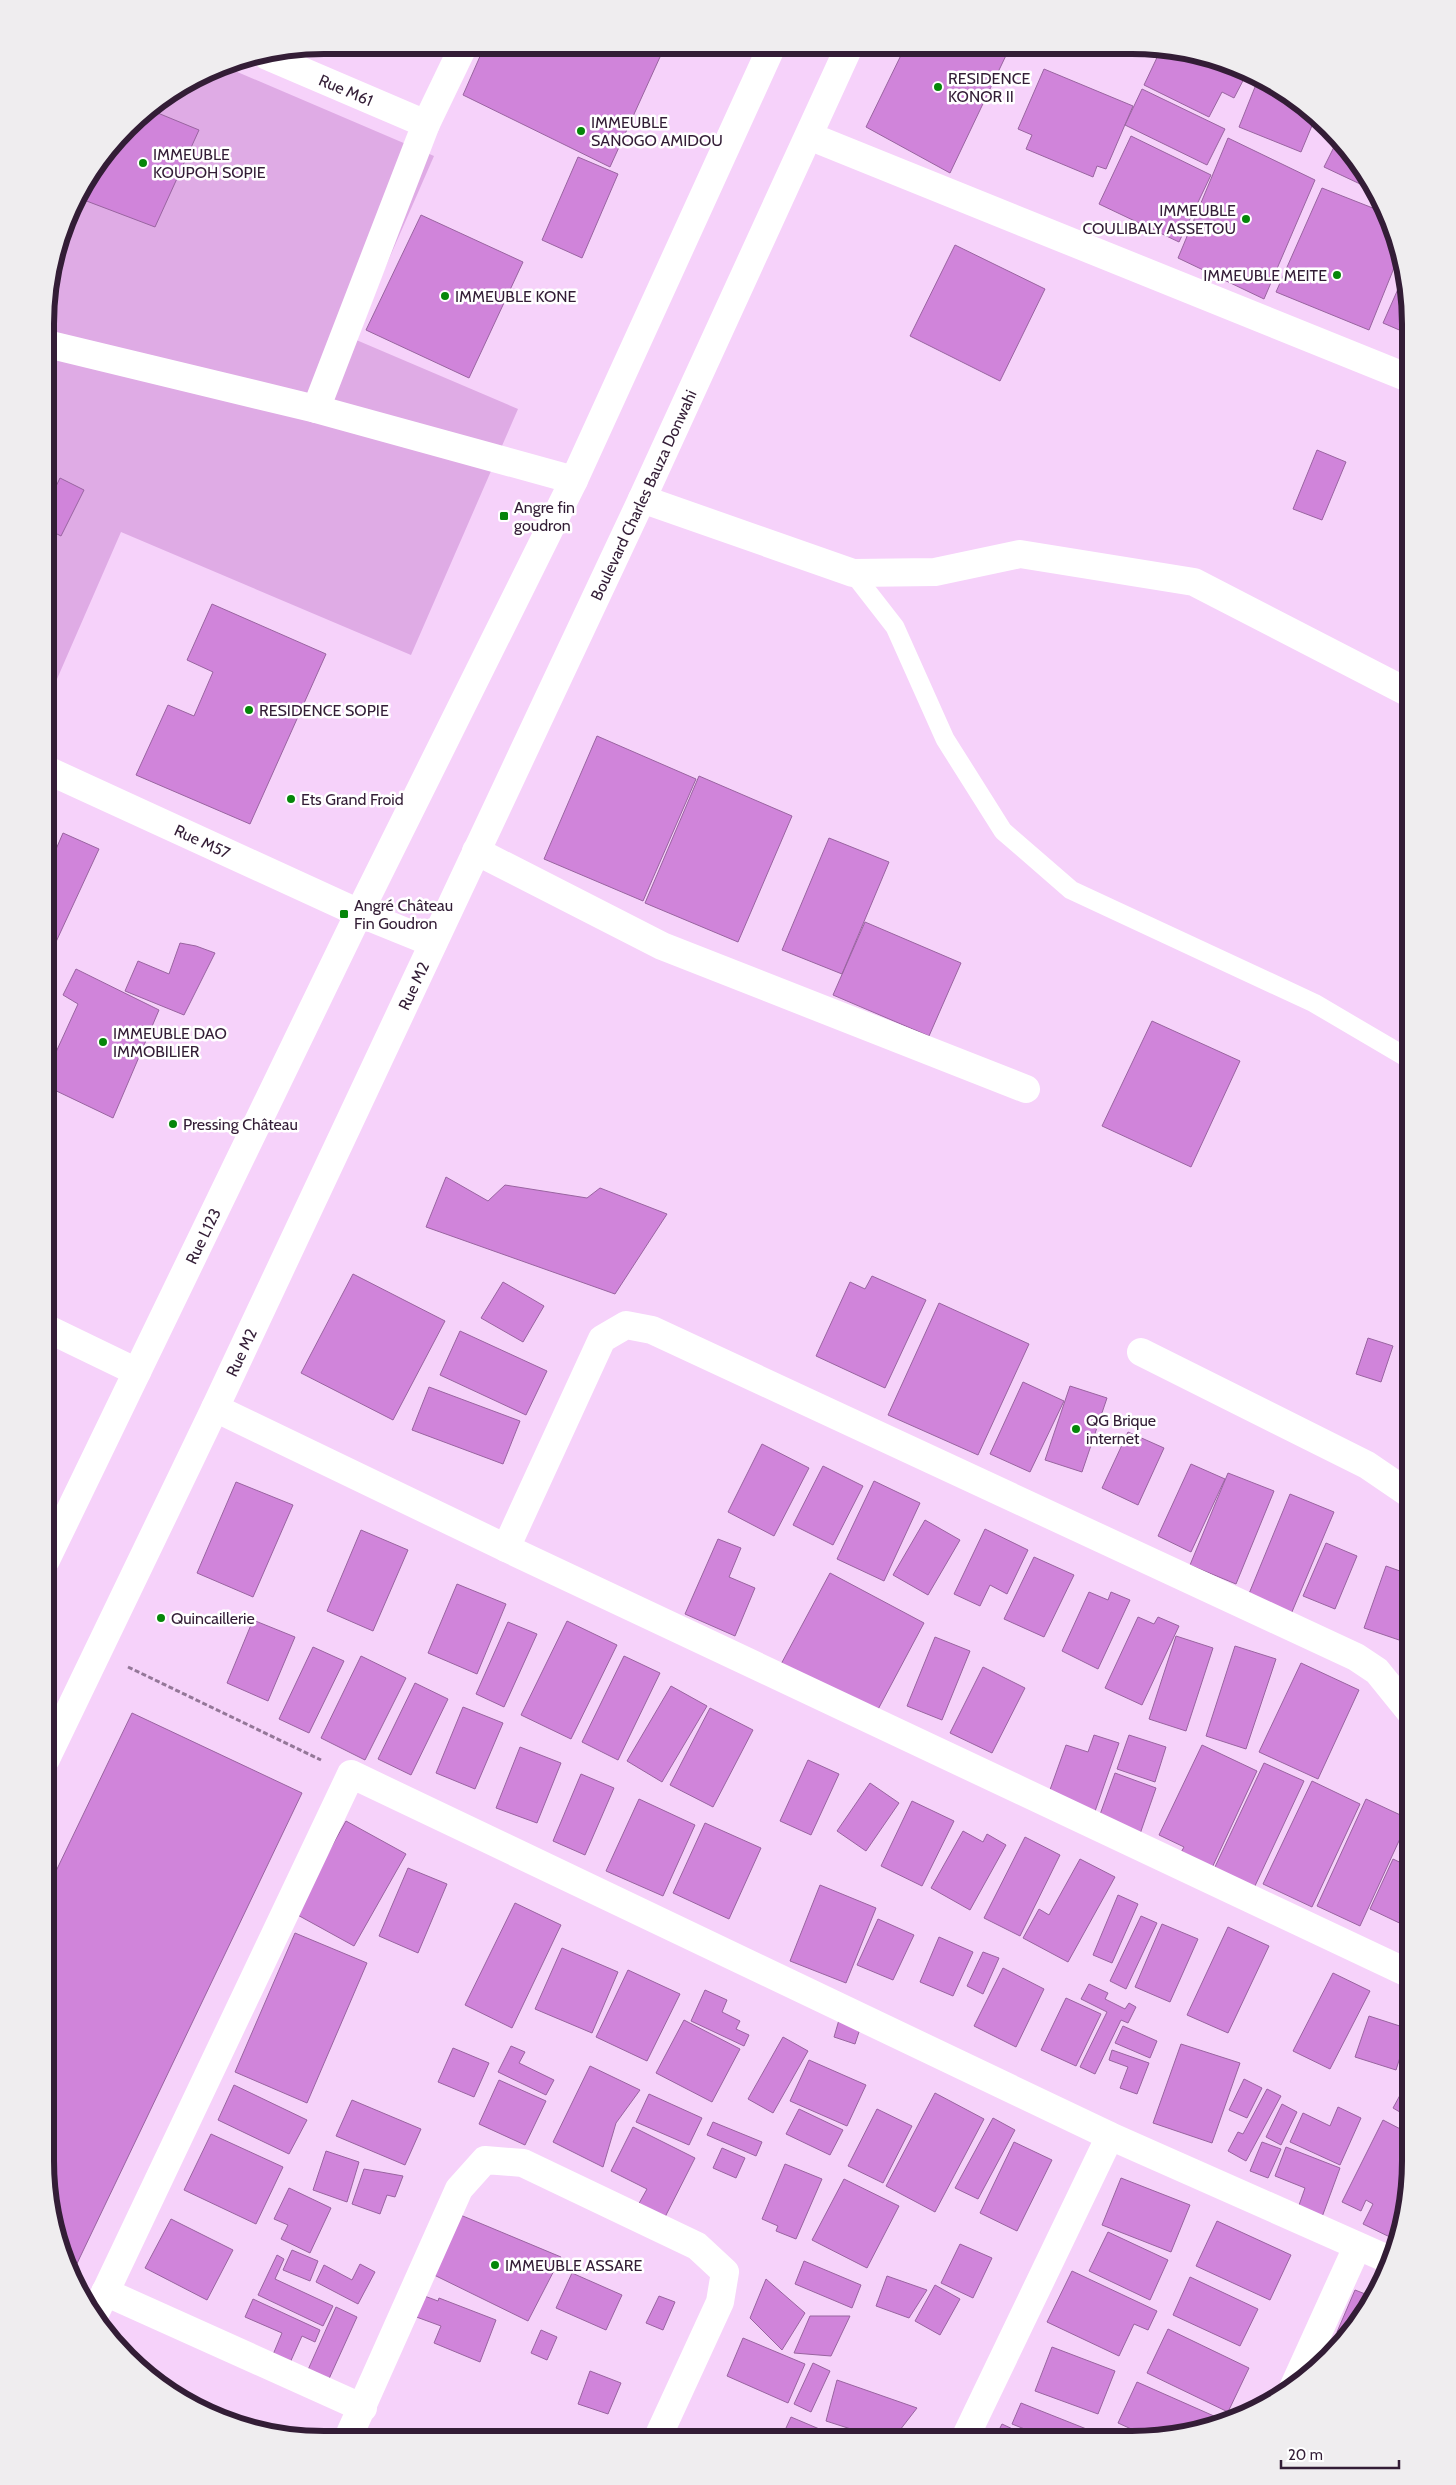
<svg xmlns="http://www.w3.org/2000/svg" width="1456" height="2485" font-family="Cabin,sans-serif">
  <rect width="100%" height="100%" fill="#f6d2fa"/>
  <path fill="#dfabe5" d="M221 65 434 156 354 339 518 409 411 655 121 532 47 702V287L74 200 140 114Z"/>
  <path fill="#d084da" stroke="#9964a0" d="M485 45 665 46 610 167 463 95Z
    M905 47H1010L950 173 866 127Z
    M1162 47 1237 66 1248 71 1234 98 1222 92 1209 117 1144 85Z
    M1044 69 1133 106 1106 169 1097 166 1093 177 1026 149 1032 135 1018 129Z
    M1257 82 1302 103 1316 116 1301 152 1239 127Z
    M1142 89 1225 129 1207 165 1125 125Z
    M148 109 199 130 155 227 76 197 140 114Z
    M1131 136 1211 175 1179 242 1099 204Z
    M1228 138 1315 180 1264 299 1178 258Z
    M1338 139 1354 154 1375 191 1324 167Z
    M578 157 618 174 582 258 542 240Z
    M1322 188 1388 214 1390 217 1398 258 1369 330 1276 292Z
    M421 215 523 262 469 378 366 330Z
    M955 245 1045 289 1000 381 910 336Z
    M1402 280 1411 323V335L1383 323Z
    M1317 450 1346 462 1322 520 1293 509Z
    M60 478 84 490 61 536 47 529V505Z
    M212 604 326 654 250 824 136 775 168 705 194 716 213 672 187 660Z
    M597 736 696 779 643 901 544 859Z
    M699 776 792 816 738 942 645 903Z
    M63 833 99 849 49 957 47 955V870Z
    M829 838 889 862 842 974 782 950Z
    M47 840 55 845 47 864Z
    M865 922 961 963 929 1036 833 995Z
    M180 943 196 946 215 953 184 1015 125 991 138 961 169 974Z
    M76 969 159 1010 113 1118 46 1086V1074L78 1004 63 995Z
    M1152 1021 1240 1061 1191 1167 1102 1126Z
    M446 1177 488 1201 505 1185 587 1198 600 1188 667 1214 615 1294 426 1227Z
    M353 1274 445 1321 393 1420 301 1373Z
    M872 1276 926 1300 885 1388 816 1356 850 1282 865 1289Z
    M503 1282 544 1306 523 1342 481 1318Z
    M939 1303 1029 1344 978 1455 888 1415Z
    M460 1331 547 1371 526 1415 440 1375Z
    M1368 1338 1393 1346 1381 1382 1356 1374Z
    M1023 1382 1064 1401 1030 1472 990 1454Z
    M1070 1386 1107 1398 1082 1472 1045 1460Z
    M429 1387 520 1421 503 1464 412 1430Z
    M1128 1432 1164 1448 1138 1505 1102 1488Z
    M762 1444 809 1468 774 1536 728 1512Z
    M1191 1464 1225 1479 1191 1552 1158 1536Z
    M823 1466 863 1486 833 1545 793 1525Z
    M1228 1473 1274 1491 1236 1584 1190 1565Z
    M874 1481 920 1503 884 1581 837 1559Z
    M236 1482 293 1505 253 1597 197 1573Z
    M1290 1494 1334 1512 1289 1619 1246 1601Z
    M925 1520 960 1540 928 1595 893 1575Z
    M985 1529 1028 1550 1007 1594 990 1585 980 1606 954 1594Z
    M361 1530 408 1550 373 1631 327 1611Z
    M718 1539 741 1548 729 1577 755 1588 735 1636 685 1614Z
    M1326 1543 1357 1556 1335 1609 1303 1596Z
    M1034 1557 1074 1575 1044 1637 1004 1619Z
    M1386 1566 1411 1575V1617L1402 1641 1364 1628Z
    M830 1573 924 1623 874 1717 780 1666Z
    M457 1584 506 1604 477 1674 428 1653Z
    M1089 1592 1108 1600 1111 1592 1130 1600 1098 1669 1062 1651Z
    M1138 1617 1154 1624 1158 1617 1179 1626 1142 1705 1105 1688Z
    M253 1620 295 1637 268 1701 227 1683Z
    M567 1621 617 1645 571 1739 521 1715Z
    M508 1622 537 1634 504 1707 476 1694Z
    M1176 1636 1213 1648 1186 1731 1149 1719Z
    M935 1637 970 1651 942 1720 907 1706Z
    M1235 1646 1276 1659 1246 1749 1206 1736Z
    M313 1647 344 1661 309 1733 279 1719Z
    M361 1656 406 1678 365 1760 321 1738Z
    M624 1656 660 1673 618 1760 582 1742Z
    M1301 1663 1359 1690 1318 1779 1259 1752Z
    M983 1667 1025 1688 992 1753 950 1733Z
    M1411 1667V1683L1403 1672Z
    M415 1683 448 1699 411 1775 378 1759Z
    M671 1686 707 1706 662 1782 627 1761Z
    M463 1707 503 1723 475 1789 436 1773Z
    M710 1708 753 1730 713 1807 670 1785Z
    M132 1713 302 1793 71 2276 66 2268 45 2162V1894Z
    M1094 1735 1119 1743 1093 1817 1046 1801 1066 1745 1088 1752Z
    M1129 1735 1166 1747 1155 1782 1117 1769Z
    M1202 1745 1257 1771 1211 1870 1179 1856 1184 1847 1159 1835Z
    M520 1747 561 1763 537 1823 496 1808Z
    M808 1760 839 1774 811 1835 780 1821Z
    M1264 1763 1304 1781 1254 1888 1214 1869Z
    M1115 1773 1156 1788 1140 1834 1098 1820Z
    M581 1774 614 1788 585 1855 553 1841Z
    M1312 1781 1360 1804 1312 1907 1263 1884Z
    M870 1783 899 1803 866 1851 837 1831Z
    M639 1799 695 1825 663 1896 606 1871Z
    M1366 1799 1409 1819 1360 1926 1317 1906Z
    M912 1801 954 1821 922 1886 881 1866Z
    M346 1821 406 1854 354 1946 294 1913Z
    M705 1823 761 1848 729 1919 673 1893Z
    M963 1831 983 1842 987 1834 1006 1845 970 1910 931 1888Z
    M1025 1837 1060 1855 1020 1936 984 1918Z
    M1080 1859 1115 1877 1068 1962 1023 1938 1039 1909 1049 1915Z
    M1393 1859 1410 1867V1928L1370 1909Z
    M408 1868 447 1884 418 1953 379 1936Z
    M820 1885 876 1908 846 1983 790 1961Z
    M1118 1895 1138 1904 1112 1963 1093 1955Z
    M515 1903 561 1925 512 2028 465 2005Z
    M1141 1916 1157 1923 1126 1989 1110 1981Z
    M878 1919 914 1935 893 1980 857 1965Z
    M1162 1924 1198 1939 1170 2002 1135 1987Z
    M1228 1927 1269 1946 1228 2033 1187 2015Z
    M295 1933 367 1963 307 2103 235 2072Z
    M939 1937 973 1952 953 1996 920 1982Z
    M562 1948 618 1972 592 2033 535 2009Z
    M983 1952 999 1958 983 1994 967 1986Z
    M1003 1968 1044 1989 1016 2047 974 2026Z
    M628 1970 680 1994 647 2061 596 2037Z
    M1333 1973 1370 1991 1330 2069 1293 2051Z
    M1089 1984 1108 1993 1105 1999 1125 2009 1129 2003 1136 2007 1128 2023 1121 2020 1095 2074 1080 2067 1107 2012 1081 1999Z
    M705 1990 727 2000 722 2012 740 2021 736 2029 749 2035 744 2046 691 2021Z
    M1066 1998 1101 2014 1076 2066 1041 2050Z
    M841 2013 863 2020 855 2044 834 2037Z
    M1369 2016 1409 2029 1396 2070 1355 2057Z
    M684 2020 740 2049 712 2102 656 2073Z
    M1123 2026 1157 2041 1150 2058 1115 2043Z
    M783 2037 808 2051 773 2113 748 2099Z
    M1181 2044 1240 2063 1212 2143 1153 2123Z
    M511 2046 525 2052 519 2063 554 2080 546 2095 498 2072Z
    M453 2048 489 2063 474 2097 438 2082Z
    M1112 2050 1149 2063 1137 2094 1120 2088 1128 2067 1109 2060Z
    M809 2060 866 2085 847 2126 790 2101Z
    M590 2066 640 2090 616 2123 603 2167 553 2142Z
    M1244 2079 1262 2088 1247 2118 1229 2110Z
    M499 2080 546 2101 525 2145 479 2124Z
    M234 2085 307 2120 289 2154 218 2120Z
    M1405 2086 1410 2089V2118L1393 2108Z
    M1267 2089 1281 2096 1246 2161 1228 2151 1238 2132 1243 2134Z
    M935 2093 984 2119 935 2212 886 2186Z
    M649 2094 702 2118 689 2145 636 2122Z
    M352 2100 421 2129 405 2165 336 2136Z
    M1282 2104 1297 2112 1281 2145 1266 2137Z
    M1338 2107 1361 2118 1340 2165 1290 2142 1303 2113 1330 2126Z
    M799 2109 843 2130 830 2155 786 2134Z
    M877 2109 912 2126 883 2183 848 2166Z
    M993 2118 1015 2130 978 2199 955 2188Z
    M1383 2120 1410 2134V2180L1396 2240 1363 2224 1373 2204 1366 2200 1361 2211 1342 2202Z
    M713 2122 762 2142 756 2156 707 2135Z
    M633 2127 695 2158 663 2221 637 2207 647 2189 611 2171Z
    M211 2134 283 2167 256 2224 184 2190Z
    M1014 2142 1052 2160 1017 2231 980 2213Z
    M1262 2142 1281 2149 1268 2178 1250 2171Z
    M1286 2147 1340 2168 1322 2217 1298 2208 1305 2188 1275 2176Z
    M722 2148 745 2158 736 2178 713 2168Z
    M326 2151 359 2162 347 2202 313 2190Z
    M785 2164 822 2179 796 2239 776 2231 778 2226 762 2219Z
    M364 2169 403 2176 395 2197 387 2195 380 2214 352 2204Z
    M1121 2178 1190 2205 1171 2252 1102 2225Z
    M844 2179 899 2206 867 2268 812 2240Z
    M289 2188 331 2208 310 2253 281 2239 288 2225 274 2219Z
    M458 2214 561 2257 528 2321 430 2273Z
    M171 2219 233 2250 207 2300 145 2268Z
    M1217 2221 1291 2255 1270 2300 1196 2266Z
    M1108 2232 1168 2260 1150 2300 1089 2271Z
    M960 2244 992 2258 973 2298 941 2283Z
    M292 2250 318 2261 310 2281 283 2270Z
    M277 2255 284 2259 275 2279 333 2306 323 2326 258 2295Z
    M804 2261 861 2285 852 2308 795 2284Z
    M360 2264 375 2272 358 2304 316 2282 324 2265 352 2280Z
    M1072 2271 1157 2311 1148 2330 1134 2324 1119 2356 1047 2322Z
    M572 2273 622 2295 606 2330 556 2308Z
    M887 2276 927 2290 909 2318 876 2306Z
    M1190 2277 1258 2309 1240 2346 1173 2315Z
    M766 2279 805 2313 782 2350 750 2318Z
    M935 2285 960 2299 940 2335 915 2321Z
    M1355 2290 1373 2297 1348 2336 1337 2332Z
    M419 2294 438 2301 439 2298 496 2320 480 2362 434 2343 441 2326 411 2315Z
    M659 2296 675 2302 663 2330 646 2323Z
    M253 2299 320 2330 315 2342 302 2336 289 2365 272 2357 282 2333 245 2317Z
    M336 2307 357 2317 328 2381 307 2372Z
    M810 2316H850L831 2356 794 2353Z
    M1168 2329 1249 2368 1228 2412 1147 2373Z
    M541 2330 557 2337 547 2360 531 2353Z
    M743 2338 805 2364 788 2403 727 2376Z
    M1052 2347 1115 2371 1098 2414 1035 2391Z
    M813 2363 830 2371 811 2412 794 2404Z
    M590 2371 621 2383 608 2414 578 2404Z
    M837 2380 917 2408 893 2439H882L826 2421Z
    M1137 2382 1223 2420 1222 2422 1149 2437 1118 2423Z
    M1021 2403 1089 2430 1085 2440H1052L1012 2424Z
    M791 2417 843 2439H781Z
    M1002 2424 1036 2440H994Z"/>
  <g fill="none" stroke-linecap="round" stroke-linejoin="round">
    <path stroke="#947798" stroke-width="3" stroke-dasharray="5 2.5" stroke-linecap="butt" d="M128 1667 321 1760"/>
    <path stroke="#fff" stroke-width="19" d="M853 573 895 627 945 739 1003 831 1071 890 1314 1003 1411 1060"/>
    <g stroke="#fff" stroke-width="28">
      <path id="s1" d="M267 56 426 124"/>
      <path d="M809 136 1411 379"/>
      <path d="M47 344 316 409 574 480"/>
      <path d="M316 409 426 124 464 45"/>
      <path d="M642 499 853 573 935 572 1020 554 1194 582 1411 694"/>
      <path id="s2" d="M47 770 359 913 433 943"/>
      <path d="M476 851 662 946 1026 1089"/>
      <path d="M46 1328 137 1372"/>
      <path d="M1141 1352 1367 1465 1411 1495"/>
      <path d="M215 1408 506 1548 1410 1974"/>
      <path d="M506 1548 602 1339 626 1325 652 1330 1356 1657 1377 1671 1411 1713"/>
      <path d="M105 2292 363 2408"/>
      <path d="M94 2316 351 1774 1110 2136 1392 2261"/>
      <path d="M1293 2388 1357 2247"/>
      <path d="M348 2438 459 2189 485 2160 523 2163 697 2246 725 2272 720 2302 657 2439"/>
      <path d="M964 2440 1110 2136"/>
    </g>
    <g stroke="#fff" stroke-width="28">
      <path id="s3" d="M46 1560 359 913 574 480 772 46"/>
      <path id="s4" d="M46 1759 215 1408 642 499 849 47"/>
    </g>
  </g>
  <g fill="#058609" stroke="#fff" stroke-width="2">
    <circle cx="938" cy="87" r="5"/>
    <circle cx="581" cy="131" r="5"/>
    <circle cx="143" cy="163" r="5"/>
    <circle cx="1246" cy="219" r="5"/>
    <circle cx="1337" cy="275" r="5"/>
    <circle cx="445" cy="296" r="5"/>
    <rect x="499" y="511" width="10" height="10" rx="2.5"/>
    <circle cx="249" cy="710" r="5"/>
    <circle cx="291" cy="799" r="5"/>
    <rect x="339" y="909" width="10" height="10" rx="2.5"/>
    <circle cx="103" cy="1042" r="5"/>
    <circle cx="173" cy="1124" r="5"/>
    <circle cx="1076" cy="1429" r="5"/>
    <circle cx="161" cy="1618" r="5"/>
    <circle cx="495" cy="2265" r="5"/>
  </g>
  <g text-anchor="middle" stroke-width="5" stroke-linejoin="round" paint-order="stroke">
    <g font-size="16" fill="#331d36" stroke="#fff" text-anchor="start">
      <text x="948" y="84">RESIDENCE<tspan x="948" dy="18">KONOR II</tspan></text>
      <text x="591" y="128">IMMEUBLE<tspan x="591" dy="18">SANOGO AMIDOU</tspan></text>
      <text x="153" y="160">IMMEUBLE<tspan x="153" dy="18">KOUPOH SOPIE</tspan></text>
      <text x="1236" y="216" text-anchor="end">IMMEUBLE<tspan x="1236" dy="18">COULIBALY ASSETOU</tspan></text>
      <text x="1327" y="281" text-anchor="end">IMMEUBLE MEITE</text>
      <text x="455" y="302">IMMEUBLE KONE</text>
      <text x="514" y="513">Angre fin<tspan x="514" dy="18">goudron</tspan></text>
      <text x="259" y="716">RESIDENCE SOPIE</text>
      <text x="301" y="805">Ets Grand Froid</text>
      <text x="354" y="911">Angré Château<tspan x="354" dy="18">Fin Goudron</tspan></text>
      <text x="113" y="1039">IMMEUBLE DAO<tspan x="113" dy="18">IMMOBILIER</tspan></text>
      <text x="183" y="1130">Pressing Château</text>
      <text x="1086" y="1426">QG Brique<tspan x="1086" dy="18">internet</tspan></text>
      <text x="171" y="1624">Quincaillerie</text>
      <text x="505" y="2271">IMMEUBLE ASSARE</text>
    </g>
    <g font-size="16" fill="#331d36" stroke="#fff">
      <text dy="6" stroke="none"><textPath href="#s1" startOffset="86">Rue M61</textPath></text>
      <text dy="6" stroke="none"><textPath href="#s4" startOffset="1398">Boulevard Charles Bauza Donwahi</textPath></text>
      <text dy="6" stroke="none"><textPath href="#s2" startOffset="171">Rue M57</textPath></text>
      <text dy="6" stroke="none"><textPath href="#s4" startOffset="856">Rue M2</textPath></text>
      <text dy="6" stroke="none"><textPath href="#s3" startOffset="360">Rue L123</textPath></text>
      <text dy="6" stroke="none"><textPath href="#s4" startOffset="451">Rue M2</textPath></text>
    </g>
  </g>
  <path d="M0 0H1456V2485H0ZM324 54H1132A270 270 0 0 1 1402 324V2161A270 270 0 0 1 1132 2431H324A270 270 0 0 1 54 2161V324A270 270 0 0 1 324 54Z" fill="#efedef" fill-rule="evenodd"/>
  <path fill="none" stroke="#331d36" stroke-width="6" d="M324 54H1132A270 270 0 0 1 1402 324V2161A270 270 0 0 1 1132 2431H324A270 270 0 0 1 54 2161V324A270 270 0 0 1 324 54Z"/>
  <path d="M1281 2460v8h118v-8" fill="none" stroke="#331d36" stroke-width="2.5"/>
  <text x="1288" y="2460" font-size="15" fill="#331d36" stroke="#ffffff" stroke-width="4" paint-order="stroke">20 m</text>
</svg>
